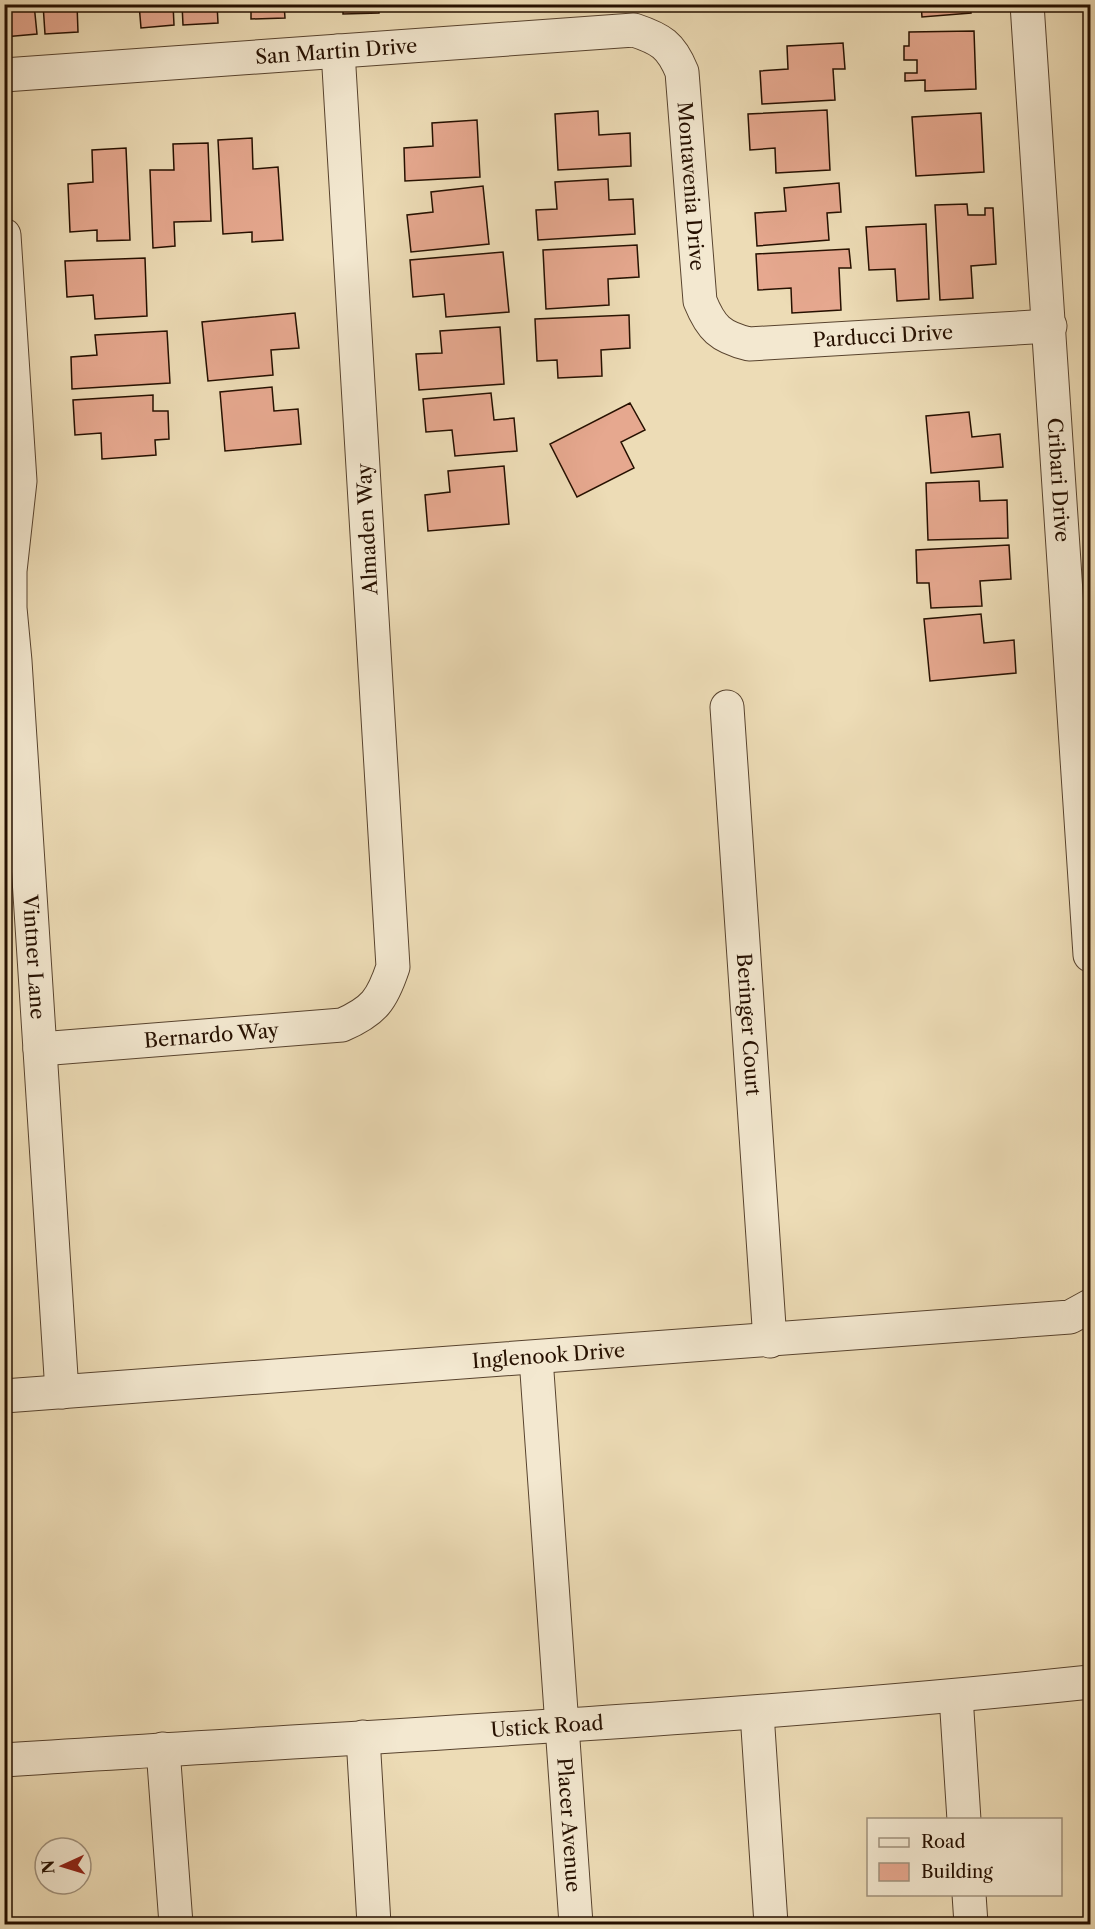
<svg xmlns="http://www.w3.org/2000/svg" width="1095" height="1929" font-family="'Libre Caslon Text',serif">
  <rect width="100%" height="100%" fill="#eddcb6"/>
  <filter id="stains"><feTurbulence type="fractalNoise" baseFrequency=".00333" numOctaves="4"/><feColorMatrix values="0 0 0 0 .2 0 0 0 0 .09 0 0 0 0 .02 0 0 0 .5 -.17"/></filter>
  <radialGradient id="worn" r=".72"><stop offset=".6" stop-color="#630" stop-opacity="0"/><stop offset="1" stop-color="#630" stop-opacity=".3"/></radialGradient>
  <path fill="#e6a88f" stroke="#261000" stroke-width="1.5" d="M4 4H34L37 34 4 37Z
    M43 4H77L78 32 45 34Z
    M139 4H173L174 25 141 28Z
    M182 4H217L218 23 183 25Z
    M251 4H284L285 18 251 19Z
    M343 4H379V13L343 14Z
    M415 4H448L449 7 415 9Z
    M921 4H970L971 13 922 17Z
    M974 31 976 89 925 91V80L905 81V73H917V60H904V46H909V32Z
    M843 43 845 69H833L835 100 762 104 760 71 788 69 787 46Z
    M827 110 830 170 776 173 775 148 750 150 748 114Z
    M598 111 599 135 630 133 631 166 558 170 555 114Z
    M981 113 984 172 916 176 912 117Z
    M477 120 480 177 405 181 404 148 433 146 432 123Z
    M252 138 253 169 278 167 283 240 252 242V232L223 234 218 140Z
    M208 143 211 221 174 222 175 246 153 248 150 170H174L173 144Z
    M126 148 130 240 97 241V230L70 232 68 184 93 182 92 150Z
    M608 179 609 200 633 199 635 234 538 240 536 210 557 209 555 182Z
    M839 183 841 212 827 213 829 240 757 246 755 213 786 211 784 188Z
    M483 186 489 244 411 252 407 215 433 212 431 192Z
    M967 204 968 215H985V208H993L996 264 971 266 973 298 940 300 935 205Z
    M926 224 929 299 897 301 895 269 869 270 866 227Z
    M637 245 639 277 608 279 609 305 546 309 543 250Z
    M849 249 851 268H839L841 310 792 313 791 288 758 290 756 254Z
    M503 252 509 312 446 317 444 294 413 297 410 260Z
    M145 258 147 316 95 319 93 295 67 297 65 261Z
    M295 313 299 348 271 350 273 375 208 381 202 322Z
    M629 315 630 348 601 350 602 376 558 378 557 360 537 361 535 319Z
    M500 327 504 384 419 390 416 354 442 353 440 331Z
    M167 331 170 383 72 389 71 357 97 355 95 335Z
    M272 387 274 411 298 409 301 444 225 451 220 392Z
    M491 393 494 420 514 418 517 451 455 456 452 430 426 432 423 399Z
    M153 395V411H168L169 439 155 440 156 455 102 459 101 433 75 435 73 400Z
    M630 403 645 430 621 442 634 468 577 497 550 444Z
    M969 412 972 437 1000 434 1003 467 931 473 926 416Z
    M504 466 509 524 428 531 425 495 450 492 448 471Z
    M979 481 980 501 1007 500 1008 538 928 540 926 483Z
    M1009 545 1011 579 980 581 982 606 931 608 929 583H917L916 550Z
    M981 614 984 643 1014 640 1016 673 930 681 924 619Z"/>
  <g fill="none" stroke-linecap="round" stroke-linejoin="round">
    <g stroke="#58432e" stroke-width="35">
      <g id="minor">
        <path id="s1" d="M1027 4 1090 955"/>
        <path id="s2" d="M4 75 634 30C661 39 671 45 682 72L700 301C711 328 720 337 749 344L1050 326"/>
        <path id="s3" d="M4 235 20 481 10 571V608L15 661 62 1392"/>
        <path id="s4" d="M727 707 770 1341"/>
        <path id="s5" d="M40 1049 342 1025C374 1011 382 1000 393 967L338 51"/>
        <path id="s6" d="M536 1358 576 1924"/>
        <path id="s7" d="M4 1396 1070 1317 1090 1306"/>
        <path d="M956 1696 964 1820"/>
        <path d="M757 1713 771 1924"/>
        <path d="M363 1737 374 1924"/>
        <path d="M163 1749 176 1924"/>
        <path id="s8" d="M4 1760C367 1736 729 1720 1090 1682"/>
        <path d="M969 1894 971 1924"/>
      </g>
    </g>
    <use href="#minor" stroke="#f3e8d0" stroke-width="33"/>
  </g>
  <g text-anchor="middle" stroke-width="4.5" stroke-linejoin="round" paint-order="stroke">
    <g font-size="20" fill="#261000" stroke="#f3e8d0">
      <text dy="7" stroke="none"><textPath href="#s2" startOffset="333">San Martin Drive</textPath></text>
      <text dy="7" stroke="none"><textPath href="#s2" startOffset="813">Montavenia Drive</textPath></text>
      <text dy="7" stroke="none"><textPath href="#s2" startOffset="1131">Parducci Drive</textPath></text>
      <text dy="7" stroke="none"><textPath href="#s1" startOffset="477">Cribari Drive</textPath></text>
      <text transform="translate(367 529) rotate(-93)" y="7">Almaden Way</text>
      <text dy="7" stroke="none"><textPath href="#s3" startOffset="724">Vintner Lane</textPath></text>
      <text dy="7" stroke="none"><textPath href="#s4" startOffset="318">Beringer Court</textPath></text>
      <text dy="7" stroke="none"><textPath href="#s5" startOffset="172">Bernardo Way</textPath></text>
      <text dy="7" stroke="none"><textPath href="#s7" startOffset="546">Inglenook Drive</textPath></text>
      <text dy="7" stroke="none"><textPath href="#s8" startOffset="544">Ustick Road</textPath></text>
      <text dy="7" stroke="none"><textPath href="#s6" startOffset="468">Placer Avenue</textPath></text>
    </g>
  </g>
  <rect width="1095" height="1929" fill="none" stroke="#eddcb6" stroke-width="24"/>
  <rect x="6" y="6" width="1083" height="1917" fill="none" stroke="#261000" stroke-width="3"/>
  <rect x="12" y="12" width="1071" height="1905" fill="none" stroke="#261000" stroke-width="1.5"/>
  <rect x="867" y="1818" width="195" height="78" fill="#f3e8d0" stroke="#a1927d" stroke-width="1.5"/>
  <rect x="879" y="1838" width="30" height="9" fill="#f3e8d0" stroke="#a1927d" stroke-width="1.5"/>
  <text x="921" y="1848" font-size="18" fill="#261000">Road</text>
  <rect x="879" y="1863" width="30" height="18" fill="#e6a88f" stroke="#a1927d" stroke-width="1.5"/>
  <text x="921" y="1878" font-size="18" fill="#261000">Building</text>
  <g transform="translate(63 1866) rotate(266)"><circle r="28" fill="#f3e8d0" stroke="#a1927d" stroke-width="1.5"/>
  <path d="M0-4.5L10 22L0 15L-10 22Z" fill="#8f2418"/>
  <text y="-9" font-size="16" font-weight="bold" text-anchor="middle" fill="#261000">N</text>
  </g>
  <rect width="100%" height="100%" filter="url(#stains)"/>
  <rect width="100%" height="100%" fill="url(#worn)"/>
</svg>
